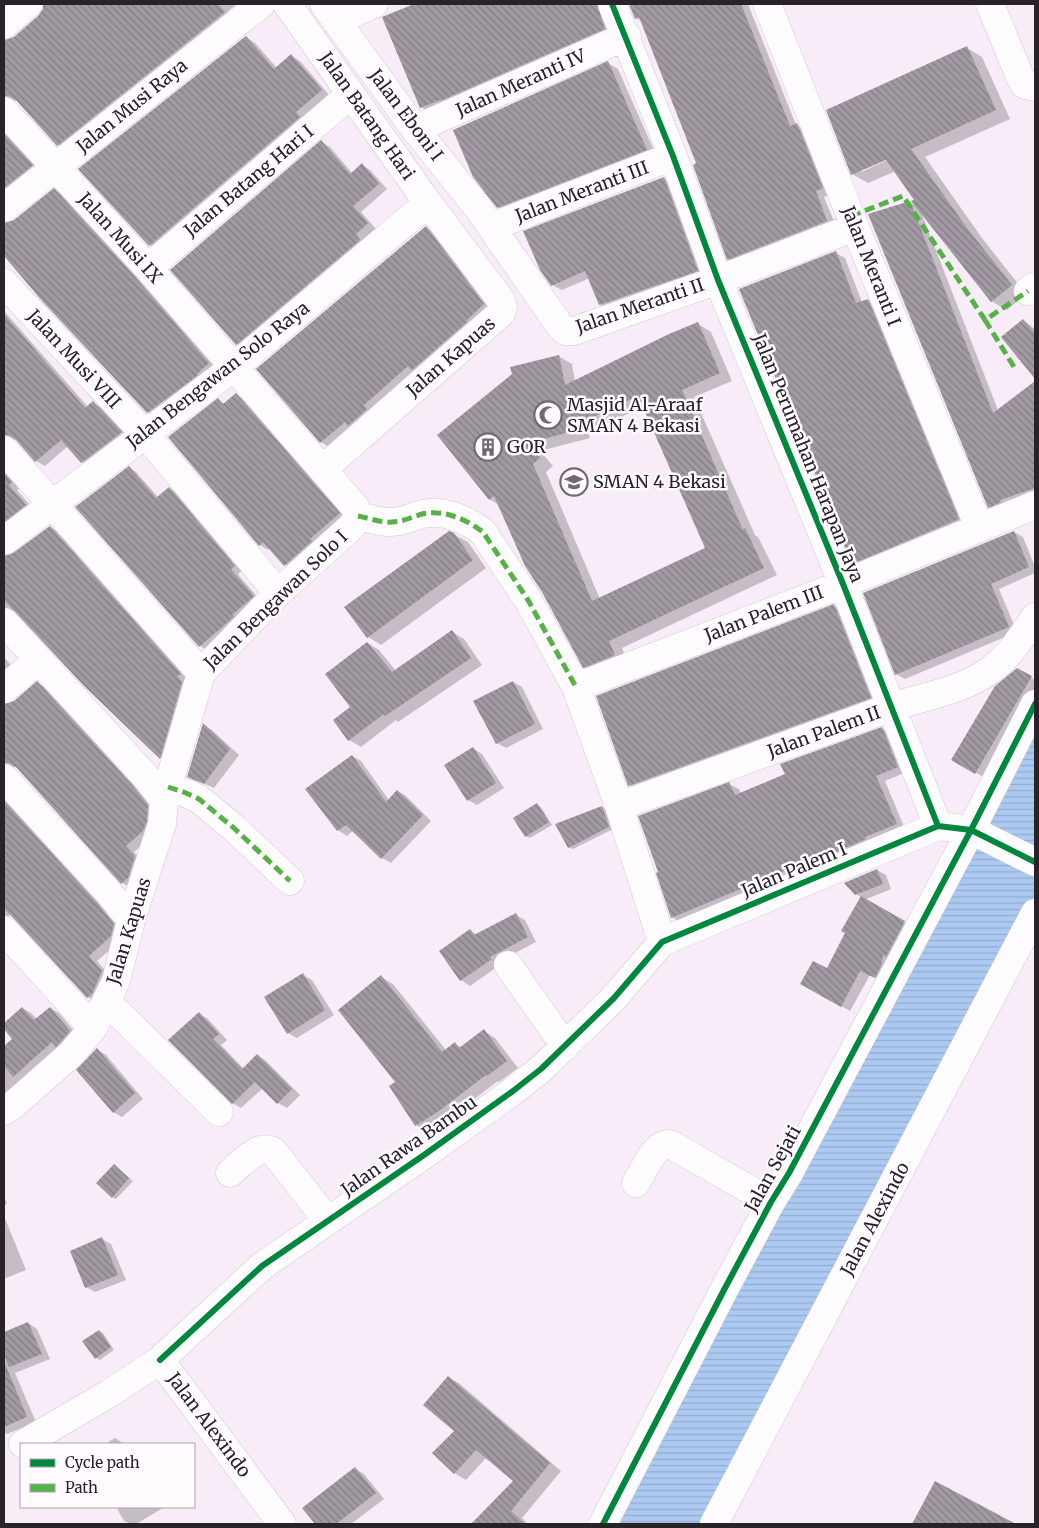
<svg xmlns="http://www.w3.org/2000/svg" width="1039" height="1528" font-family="Merriweather,serif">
  <defs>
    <pattern id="water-rules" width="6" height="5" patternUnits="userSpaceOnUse" patternTransform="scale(1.25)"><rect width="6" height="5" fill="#acc9f1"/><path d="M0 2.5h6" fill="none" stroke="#94accf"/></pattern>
    <pattern id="building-back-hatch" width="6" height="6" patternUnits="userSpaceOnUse" patternTransform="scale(1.25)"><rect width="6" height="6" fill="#a29aa2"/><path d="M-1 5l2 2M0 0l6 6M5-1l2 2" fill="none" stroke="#847d84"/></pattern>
  </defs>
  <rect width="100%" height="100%" fill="#f7ecf7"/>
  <path fill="url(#water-rules)" d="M1035 707V913L714 1524H604Z"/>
  <path fill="#0003" fill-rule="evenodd" d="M44 4H237L228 11 233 18 67 150 58 145 17 101 11 100 4 103V41L15 38 39 17 44 10Z
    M418 4H607L614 34 430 112 421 107 384 18Z
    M630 4H748L796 125 806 130 832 193 824 197 836 226 738 264 728 259 698 164 642 21 636 18Z
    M246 37 255 43 277 68 291 56 300 61 330 96 159 250 150 245 80 169Z
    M967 48 982 57 1010 119 925 157 982 238 1026 294 1007 310 991 301 921 212 998 410 1035 382V495L998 512 989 507 910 202 916 206V200L896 171 868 183 852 174ZM891 156 892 158 861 172V170Z
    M608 63 618 69 656 155 508 213 498 207Z
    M4 131 41 171 4 200Z
    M321 142 330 147 352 173 362 165 370 170 387 189 361 212 376 229 363 240 368 245 245 349 236 344Z
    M664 178 674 184 707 276 610 310 600 305 590 278 562 290 552 285Z
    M54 190 63 195 145 285 217 368 157 417 148 412 44 301 4 254V224L14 221Z
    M426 228 434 232 492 309 329 447 321 442Z
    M836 253 845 258 862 302 868 300 877 305 967 524 861 568 853 563Z
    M4 311 88 407 93 403 102 408 130 438 91 467 82 462 68 446 45 466 36 461 17 440 11 439 4 443Z
    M1023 320 1035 329V376L1033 374Z
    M698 324 711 332 732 381 694 397 755 535 758 537 777 575 622 648 628 663 597 674 584 667 499 505 489 499 558 356 572 364 575 381ZM644 406 706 548 600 599 546 472 553 466 540 451 590 438 588 433Z
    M236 394 244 400 348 519 294 570 285 565 270 548 268 550 260 545 218 400 225 404Z
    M129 468 136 472 158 497 169 488 176 492 242 571 238 574 241 578 260 600 207 650 200 646 77 507Z
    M4 470 20 488 17 490 34 510 4 533Z
    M50 527 59 532 189 679 169 763 160 758 85 686 17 611H11L4 614V557L7 558Z
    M1014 532 1023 537 1035 567V573L999 589 1017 632 905 679 896 674Z
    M453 534 468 542 486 568 381 645 368 637Z
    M834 606 844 611 880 703 639 791 629 785Z
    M452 632 464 639 482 665 398 722 396 720 361 747 349 740 352 707 368 643 379 650 396 671Z
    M4 657 16 671 4 681Z
    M1017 669 1035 680V701L989 780 953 760Z
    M513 682 522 687 543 729 506 748 497 743Z
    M37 683 46 688 142 793 156 811 152 836 134 852 144 862 131 888 122 883 17 767H10L4 770V705H8L15 702Z
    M204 725 212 730 239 755 214 788 188 776Z
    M882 728 892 734 907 772 885 781 905 829 681 923 672 917 729 784 739 789 741 794 786 774Z
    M473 748 482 754 504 788 477 805 468 800Z
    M352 756 361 761 389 800 398 791 406 796 431 821 391 863 382 858 354 830 347 836 338 830Z
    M4 798 106 910 122 930 120 941 97 961 111 977 97 1002 88 997 11 914 4 920Z
    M537 805 541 807 552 825 530 838 525 836Z
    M602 807 606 809 613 829 573 849 568 847Z
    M877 870 886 875 891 889 864 900 913 927 884 982 870 975 850 1011 802 984 827 970 862 898 856 894Z
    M516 915 525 920 536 942 498 962 500 965 470 986 461 980 441 951 470 930 477 935Z
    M303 975 312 980 334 1015 297 1038 288 1033Z
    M381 977 393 984 446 1050 455 1044 461 1047 484 1031 495 1038 518 1068 499 1082 498 1081 451 1117 427 1132 416 1125 397 1082Z
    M22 1008 31 1013 37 1019 50 1008 59 1013 78 1036 4 1097V1048L14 1039 4 1027V1024Z
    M199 1014 208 1019 227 1040 221 1045 244 1069 257 1055 266 1061 300 1095 287 1108 278 1103 263 1088 241 1108 232 1103Z
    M97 1050 106 1055 143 1099 122 1117 113 1112Z
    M115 1166 133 1181 116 1199 112 1197Z
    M4 1196 7 1204 4 1206Z
    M4 1216 26 1270 6 1278 4 1277Z
    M102 1239 111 1244 126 1280 95 1292 86 1287Z
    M28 1323 37 1329 50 1359 15 1373 36 1422 7 1434 4 1432V1334Z
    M99 1331 103 1333 114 1350 100 1360 96 1358Z
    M448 1377 460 1384 561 1471 522 1518 528 1524 474 1523 515 1481 487 1457 466 1480 454 1473 456 1430Z
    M115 1438 124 1444H105Z
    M355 1469 364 1474 384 1499 351 1524H317L304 1508Z
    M935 1483 1014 1524H914Z
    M116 1507H162L163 1508 136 1524H131L124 1521Z"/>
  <path fill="url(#building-back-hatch)" fill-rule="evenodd" d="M43 4H218L225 12 57 146 16 100 9 96H4V40L14 37 38 16 43 9Z
    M414 4H597L605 29 440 101V100L420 108 382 17Z
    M629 4H741L790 126 797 123 823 188 816 191 827 221 727 260 693 165 696 163 639 17 635 19Z
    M246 36 274 69 291 54 322 90 296 112 300 117 149 246 78 169Z
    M967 46 996 110 911 149 967 228 1012 285 991 302 911 201 914 200 886 160 851 175 826 110Z
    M608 61 647 150 497 208 473 177 453 130Z
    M4 134 33 165 4 188Z
    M321 140 350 174 362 163 379 184 353 206 368 223 356 234 360 240 236 345 170 270Z
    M664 177 698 271 599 305 585 271 551 286 540 270 523 231Z
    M54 188 136 278 209 363 197 374 198 375 147 413 43 302 4 256V223L14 220Z
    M910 201 993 413 1035 381V488L1000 500 1001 502 988 508 868 214Z
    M426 226 484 304 466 321 467 322 412 370 408 366 364 405 367 409 348 426 345 422 320 443 256 369Z
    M836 251 856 303 868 299 959 519 852 564 739 289Z
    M4 314 85 408 93 401 122 432 81 463 61 440 35 462 16 440 9 435H4Z
    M1023 319 1035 333V379L1001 337Z
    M698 322 720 373 682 390 743 530 745 528 764 568 609 641 615 655 583 668 542 592 525 566 494 496 489 500 437 435 512 374 510 367 559 355 565 385 669 334ZM638 396 705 548 592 601 533 464 540 458 528 443 577 430 576 425Z
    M236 393 340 513 310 539 312 541 284 566 263 542 259 546 168 437 218 398 223 404Z
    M129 466 156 498 169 487 235 566 231 569 234 573 254 596 232 615 234 616 229 621 199 647 75 507Z
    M4 473 12 482 9 485 26 505 4 522Z
    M50 526 181 674 177 676 182 682 160 759 84 686 4 600V556L13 553Z
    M449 531 454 533 473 560 367 638 344 607Z
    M1014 531 1029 567 991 584 1009 627 895 675 863 593Z
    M834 604 871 698 628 786 596 696Z
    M452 630 471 658 385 716 384 714 348 741 333 720 350 707 325 674 367 642 392 672Z
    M1017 668 1032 676 975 774 951 760 995 686Z
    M37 681 133 786 148 805 147 821 143 831 126 846 135 856 128 878 121 884 16 767 9 763H4V704L14 701Z
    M513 681 535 724 496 744 473 701Z
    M203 723 230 749 204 784 187 777Z
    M882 727 898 767 876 776 897 824 865 837 866 839 822 858 820 856 671 918 656 873 658 872 638 816 729 782 735 795 785 774 780 764Z
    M473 747 496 783 467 801 444 765Z
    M352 755 386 802 397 790 423 815 381 859 346 825 337 831 305 789Z
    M4 801 97 903 114 924 111 936 89 956 102 971 92 994 87 998 4 908Z
    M537 803 549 822 525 837 513 818Z
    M602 806 609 827 568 848 555 824Z
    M877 869 883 884 855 895 844 883Z
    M861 896 905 921 886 957 883 955 881 966 875 978 860 971 841 1007 800 984 813 961 827 968 845 933 841 931Z
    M516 913 528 937 490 957 492 959 460 981 439 951 470 929 474 935Z
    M303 973 325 1010 287 1034 264 997Z
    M381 975 442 1052 455 1042 459 1048 484 1029 507 1061 487 1076 486 1075 439 1111 415 1126 389 1086 395 1082 338 1010Z
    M22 1007 34 1020 50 1007 70 1031 56 1047 52 1042 13 1077 4 1066V1046L12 1039 4 1029V1023Z
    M199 1012 219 1034 213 1039 255 1082 232 1104 168 1040Z
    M97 1048 135 1093 113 1113 76 1070Z
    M257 1054 292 1089 277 1104 242 1069Z
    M114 1164 129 1178 112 1198 96 1183Z
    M102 1237 118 1275 85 1288 70 1251Z
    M28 1322 42 1354 9 1367 4 1355V1332Z
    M99 1330 111 1347 95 1359 82 1341Z
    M4 1361 27 1417 4 1427Z
    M448 1376 550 1463 511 1511 525 1524H471L513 1481 476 1450 454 1474 432 1453 454 1431 423 1405Z
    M355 1467 376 1493 336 1524H315L302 1508Z
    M935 1481 1016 1524H912Z"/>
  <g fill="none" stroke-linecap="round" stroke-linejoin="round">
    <g stroke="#d2cad3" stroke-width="29">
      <path id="street" d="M287 4 428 203 500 299 503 307 501 313 323 469
        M324 4 415 129 478 208 560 326 565 331H574L718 280 855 227
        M612 4 673 156 718 280 843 584 938 826 971 830 1035 862
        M767 4 855 227 979 527
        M990 4 1020 77 1025 85 1035 87
        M336 21 374 4
        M4 25 28 4
        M4 111 148 268 355 507 358 516
        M415 129 627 36
        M4 208 261 4
        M491 227 673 156
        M148 268 351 94
        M4 283 145 434 278 593
        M1028 291 1035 286
        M4 450 201 673
        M358 516C369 518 381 523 392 522 402 522 412 517 422 514 443 509 466 519 483 532L528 600 576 687 619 806 662 942
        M4 541 234 367 428 203
        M4 622 145 776 164 800
        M576 687 843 584 1035 505
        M4 689 38 660
        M4 778 109 893 131 920
        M168 787 186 793 199 799 235 829 290 881
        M619 806C708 773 797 741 886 709 920 697 960 692 989 671 1009 657 1022 637 1035 617
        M4 930 93 1028
        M508 965 565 1046
        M106 1001 219 1112
        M4 1111 12 1106 71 1054 93 1028 116 981 131 920 162 824 164 800 201 673 278 593 352 526 358 516
        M230 1173C241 1164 258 1143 273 1151L328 1221
        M636 1183C644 1171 653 1144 670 1144L771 1202
        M160 1360 262 1266 424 1155 513 1091 541 1069 614 998 662 942 938 826
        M23 1444 110 1393 160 1360 282 1524"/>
    </g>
    <g stroke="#d2cad3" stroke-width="29">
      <path id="secondary" d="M603 1524 725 1288 771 1202 789 1173 971 830 1035 704
        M714 1524 1035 913"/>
    </g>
    <use href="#street" stroke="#fefcfe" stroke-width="28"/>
    <use href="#secondary" stroke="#fefcfe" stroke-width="28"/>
    <path stroke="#56b146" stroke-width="5" stroke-dasharray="10 5" stroke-linecap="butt" d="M851 216 903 196 985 320 1028 291
      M985 320 1014 367
      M358 516C369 518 381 523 392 522 402 522 412 517 422 514 443 509 466 519 483 532L528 600 576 687
      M168 787 186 793 199 799 235 829 290 881"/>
    <g stroke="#fffbff" stroke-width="9">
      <path id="cycleway" d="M612 4 673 156 718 280 843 584 938 826 971 830 1035 862
        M160 1360 262 1266 424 1155 513 1091 541 1069 614 998 662 942 938 826
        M603 1524 725 1288 771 1202 789 1173 971 830 1035 704"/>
    </g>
    <use href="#cycleway" stroke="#00873e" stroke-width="6"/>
  </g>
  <defs>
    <g id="mosque-ring" transform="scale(1.4375)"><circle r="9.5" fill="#fffbff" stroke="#716971" stroke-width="1.5"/><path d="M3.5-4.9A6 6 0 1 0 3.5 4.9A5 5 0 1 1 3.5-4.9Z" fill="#716971"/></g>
    <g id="building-ring" transform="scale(1.4375)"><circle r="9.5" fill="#fffbff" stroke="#716971" stroke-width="1.5"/><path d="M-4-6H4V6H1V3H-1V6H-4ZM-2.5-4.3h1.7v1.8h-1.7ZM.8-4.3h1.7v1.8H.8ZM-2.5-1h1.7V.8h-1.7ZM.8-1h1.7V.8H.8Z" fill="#716971"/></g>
    <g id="school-ring" transform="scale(1.4375)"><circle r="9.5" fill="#fffbff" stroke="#716971" stroke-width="1.5"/><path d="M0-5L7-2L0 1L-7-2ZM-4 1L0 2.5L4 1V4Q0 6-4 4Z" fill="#716971"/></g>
  </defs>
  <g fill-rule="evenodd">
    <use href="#mosque-ring" x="548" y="415"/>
    <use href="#building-ring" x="488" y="447"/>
    <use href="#school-ring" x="574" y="482"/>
  </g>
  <g text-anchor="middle" stroke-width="5" stroke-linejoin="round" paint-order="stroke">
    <g font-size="18" fill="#292229" stroke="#fffbff">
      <text transform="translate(521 83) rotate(-24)" y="6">Jalan Meranti IV</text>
      <text transform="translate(132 106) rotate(-39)" y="6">Jalan Musi Raya</text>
      <text transform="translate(406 115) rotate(53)" y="6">Jalan Eboni I</text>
      <text transform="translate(367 116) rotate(55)" y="6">Jalan Batang Hari</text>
      <text transform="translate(249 181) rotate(-40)" y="6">Jalan Batang Hari I</text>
      <text transform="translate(582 192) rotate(-21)" y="6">Jalan Meranti III</text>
      <text transform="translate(120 238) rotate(48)" y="6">Jalan Musi IX</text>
      <text transform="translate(871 266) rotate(68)" y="6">Jalan Meranti I</text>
      <text transform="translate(640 306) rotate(-19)" y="6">Jalan Meranti II</text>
      <text transform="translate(451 357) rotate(-41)" y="6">Jalan Kapuas</text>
      <text transform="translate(74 359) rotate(47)" y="6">Jalan Musi VIII</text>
      <text transform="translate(218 375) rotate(-38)" y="6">Jalan Bengawan Solo Raya</text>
      <text transform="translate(808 458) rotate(68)" y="6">Jalan Perumahan Harapan Jaya</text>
      <text transform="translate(276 600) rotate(-44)" y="6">Jalan Bengawan Solo I</text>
      <text transform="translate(764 614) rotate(-21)" y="6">Jalan Palem III</text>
      <text transform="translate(824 732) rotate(-20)" y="6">Jalan Palem II</text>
      <text transform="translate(794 870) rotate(-23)" y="6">Jalan Palem I</text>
      <text transform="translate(129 931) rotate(-73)" y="6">Jalan Kapuas</text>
      <text transform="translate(409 1146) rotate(-35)" y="6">Jalan Rawa Bambu</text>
      <text transform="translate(773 1169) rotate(-61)" y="6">Jalan Sejati</text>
      <text transform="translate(875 1219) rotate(-62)" y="6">Jalan Alexindo</text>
      <text transform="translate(209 1425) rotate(53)" y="6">Jalan Alexindo</text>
    </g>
    <g font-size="18" fill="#292229" stroke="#fffbff" text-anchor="start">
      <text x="567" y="411">Masjid Al-Araaf<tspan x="567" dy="21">SMAN 4 Bekasi</tspan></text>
      <text x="507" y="453">GOR</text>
      <text x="593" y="488">SMAN 4 Bekasi</text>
    </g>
  </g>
  <rect width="1039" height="1528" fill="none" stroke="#292229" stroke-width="10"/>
  <rect x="20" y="1443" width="175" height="65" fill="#fffbff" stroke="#a9a4a9"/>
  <rect x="30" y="1459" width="25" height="8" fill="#00873e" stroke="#a9a4a9"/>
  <text x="65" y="1468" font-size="15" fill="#292229">Cycle path</text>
  <rect x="30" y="1484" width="25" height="8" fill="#56b146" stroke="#a9a4a9"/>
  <text x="65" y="1493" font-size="15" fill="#292229">Path</text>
</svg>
